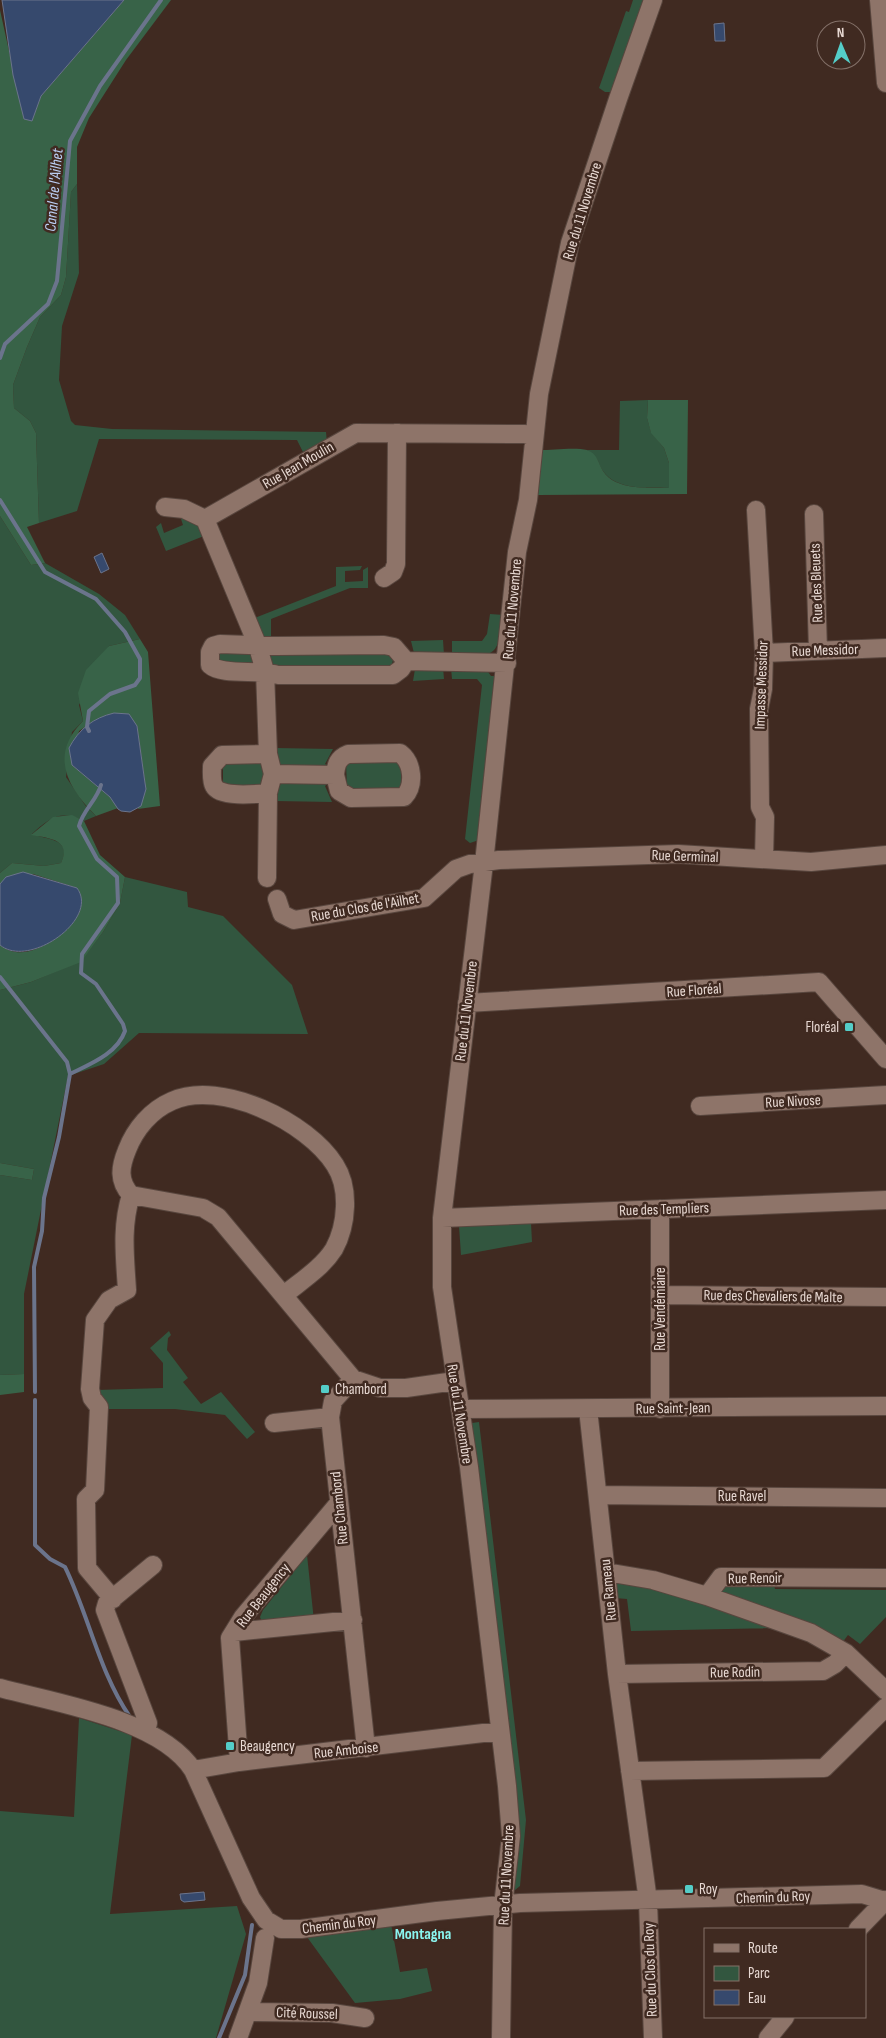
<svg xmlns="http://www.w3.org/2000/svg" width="886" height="2038" font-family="'Sofia Sans Condensed',sans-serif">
  <rect width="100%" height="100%" fill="#402a21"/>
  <path fill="#32563f" d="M633 0H646L612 92H605L599 88 626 11 629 12Z
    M77 184 79 273 62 326 59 380 71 421 75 425 112 429 326 432 327 443H320L303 452 297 440 99 439 77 511 39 523 36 433 30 421 14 408 13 385 27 347 40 317 61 295 66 277 71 192Z
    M648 400 647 418 651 432 664 448 669 463V488C648 487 617 491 603 471 596 460 601 460 587 450H619L620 401Z
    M0 516 31 565 45 563 99 594 125 615 140 639 109 646 79 705 83 721 72 732 66 777 85 805 96 816 84 821C61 809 49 818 32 834 47 840 73 838 61 863L44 866 12 863 0 873Z
    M180 516 195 517 204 536 166 551 156 527 161 523 164 533 183 525Z
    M362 566 360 570 345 571V582L363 581V570L368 567V588H350L271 619V638L259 636 252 619 336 586V567Z
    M490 614 504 615C497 660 495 656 452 655V641H482L487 634Z
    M443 640 444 655 414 653 411 641Z
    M385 648 394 656 391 668 275 671 267 663 269 653Z
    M251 649 254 661 250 665 218 664 217 650Z
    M443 667 444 679 413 681 415 669Z
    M451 668 486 669 491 676H495L479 840 470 843 465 839 482 685 477 679H452Z
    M275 748 333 749 325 764 329 766 328 768 280 766Z
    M393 757 401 765V785L405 789 347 790 346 762Z
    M252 759H259L268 770 262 787 251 790 250 785H223V762L252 764Z
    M284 782 329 783 325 786 332 802 275 801 278 786Z
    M125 877 187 892 188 907 223 916 292 985 308 1034 139 1033 104 1064 68 1076 24 1294V1374L0 1375V1175L32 1180 34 1169 0 1163V990L31 982 81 961 103 932 120 903Z
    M531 1223 532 1242 461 1255 459 1226Z
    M169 1331 171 1335 168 1338 167 1350 188 1378 183 1382 201 1404 221 1392 255 1432 247 1439 225 1415 175 1409H106V1402L96 1395V1390L163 1388V1363L150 1348Z
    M479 1422 526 1820 520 1886 515 1890 512 1889V1884L519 1819 470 1425 472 1423Z
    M307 1555 314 1621 262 1622 260 1617 263 1610Z
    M614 1581H633L775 1628 631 1631 627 1599 615 1598Z
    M773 1582 775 1589 886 1590V1617L860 1644 848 1635 842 1643 720 1596 719 1584Z
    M79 1718 132 1735 110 1914 237 1906 246 1934 216 2038H0V1811L74 1817Z
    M391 1924 400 1972 427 1968 432 1991 400 1999 355 2003 307 1937Z"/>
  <path fill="#386348" d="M124 0H171L126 60 89 118 77 147V184L71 192 66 277 61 295 40 317 27 347 13 385 14 408 30 421 36 433 39 523 27 527 45 563 31 565 0 516V10L24 119 32 120 41 96Z
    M648 400H688L687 494 538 495 540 450C552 450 576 447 587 450 598 454 598 463 603 471 616 491 648 487 669 488V463L664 448 651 433 647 418Z
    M140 639 148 652 160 806 138 809 145 783 137 726 94 721 79 731 72 765 110 797 118 808 96 816C67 787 49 755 83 721L78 693 86 670 109 646Z
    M72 815 84 821 100 855 125 877 120 903 103 932 81 962 31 982 0 990V945C26 967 67 934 80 911L77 888 33 874 0 884V873L12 863 44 866 61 863C72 839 48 838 31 835L53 817Z
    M0 1163 34 1169 32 1180 0 1175Z
    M24 1374V1392L0 1395V1375Z"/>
  <path fill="#36496d" stroke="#6b748c" d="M2 0H124L41 96 32 121 24 119 13 75Z
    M724 23 725 41H715L714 24Z
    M102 553 109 569 101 573 94 557Z
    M114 713 129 714 137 726 145 783 146 789 141 806 130 812 121 811 118 809 110 797 72 765 69 748C79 729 93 718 114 713Z
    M23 872 77 888C100 919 29 969 0 945V884L6 877Z
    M204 1892 205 1900 184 1902 181 1900 180 1894Z"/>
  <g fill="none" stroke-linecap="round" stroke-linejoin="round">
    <path stroke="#6b748c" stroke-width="4" d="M0 358 5 344 48 304 57 281 70 141 100 86 161 0
      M0 500 45 572 96 599 125 632 140 659V678L135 685 110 694 89 711 87 727 89 731
      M0 977 67 1062 70 1074 59 1137 44 1198 42 1231 34 1267 35 1392
      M70 1074C90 1064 117 1054 125 1031L123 1024 96 984 81 973 82 954 118 903 117 877 97 859 79 826C83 810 97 800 101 785
      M35 1400V1545L50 1559 65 1567C89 1616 99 1672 130 1717
      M219 2038 245 1975 252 1925"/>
    <g stroke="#58463e" stroke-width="20">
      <path id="minor" d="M879 0 886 83
        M165 507 184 509 205 519
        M756 510 764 653 763 689 759 709 760 807 765 817 764 859
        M814 514 818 651
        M384 578 393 572 396 564 397 433
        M220 644 276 646 384 645 394 647 406 661 401 669 393 675H278C259 669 222 676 210 665V652L213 646Z
        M764 653 886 648
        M406 661 507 663
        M268 754 222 755 212 766C212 772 211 781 214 786 220 798 257 794 268 793
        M273 774 335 775C336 764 338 758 348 754L400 753C413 763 415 785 404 797L351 798 339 791 335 775
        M267 878 268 793 273 774 268 754 265 671 257 644 205 519 356 433 525 434 534 437
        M277 899 282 914 294 920 424 898 456 869 470 864 499 860 678 854 811 862 886 855
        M467 1003 819 982 886 1059
        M700 1106 886 1095
        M660 1209V1409
        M442 1218 886 1200
        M284 1295C301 1281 322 1268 334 1249 347 1225 350 1188 335 1165 308 1122 221 1079 172 1101 151 1110 135 1129 127 1150 120 1167 118 1181 131 1195L203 1208 218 1217 353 1379
        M660 1295 886 1297
        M460 1409 886 1406
        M588 1409 617 1674 648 1901 653 2038
        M274 1423 330 1417
        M598 1495 886 1498
        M606 1572 653 1580 707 1596 721 1577 886 1578
        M707 1596 811 1633 846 1653 886 1691
        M113 1599 87 1568 86 1499 95 1490 99 1407 92 1398 90 1389 95 1320 109 1300 127 1290C125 1257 121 1227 131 1195
        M234 1632 353 1620
        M617 1674 823 1671 835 1664 846 1653
        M0 1688C56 1703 160 1719 193 1770L251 1898 266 1920 281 1929H301L437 1911 520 1903 862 1894 885 1901
        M146 1731 148 1723 105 1610 107 1603 153 1565
        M366 1748 330 1417 333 1401 353 1379 380 1388H406L455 1381
        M239 1762 230 1638 243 1617 338 1504
        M193 1770 239 1762 500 1731
        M630 1771 824 1768 886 1707
        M858 1929 886 1900
        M248 2012 332 2013 365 2018
        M238 2038 258 1983 265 1938
        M501 2038 503 1906 511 1836 507 1786 469 1467 442 1287V1218L484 863 517 552 528 500 539 394 570 243 618 99 653 0
        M768 2038 785 2017"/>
    </g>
    <use href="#minor" stroke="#8e7469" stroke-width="18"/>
  </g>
  <g fill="#54cdc8" stroke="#402a21" stroke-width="2">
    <rect x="844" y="1022" width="10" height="10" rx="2.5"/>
    <rect x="320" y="1384" width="10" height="10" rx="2.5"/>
    <rect x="225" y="1741" width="10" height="10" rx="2.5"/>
    <rect x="684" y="1884" width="10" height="10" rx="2.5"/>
  </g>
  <g text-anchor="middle" stroke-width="5" stroke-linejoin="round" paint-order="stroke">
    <g font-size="15" fill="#e8d9d3" stroke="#402a21">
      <text transform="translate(582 211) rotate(-73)" y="5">Rue du 11 Novembre</text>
      <text transform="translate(298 465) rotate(-30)" y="5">Rue Jean Moulin</text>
      <text transform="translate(816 583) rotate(-92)" y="5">Rue des Bleuets</text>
      <text transform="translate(512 609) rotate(-85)" y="5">Rue du 11 Novembre</text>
      <text transform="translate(825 650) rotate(-2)" y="5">Rue Messidor</text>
      <text transform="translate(761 685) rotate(-88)" y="5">Impasse Messidor</text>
      <text transform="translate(685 856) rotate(2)" y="5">Rue Germinal</text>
      <text transform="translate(365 907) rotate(-10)" y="5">Rue du Clos de l'Ailhet</text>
      <text transform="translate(694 990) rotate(-4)" y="5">Rue Floréal</text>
      <text transform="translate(466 1011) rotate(-83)" y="5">Rue du 11 Novembre</text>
      <text transform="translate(793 1101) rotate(-3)" y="5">Rue Nivose</text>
      <text transform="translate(664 1209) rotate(-2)" y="5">Rue des Templiers</text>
      <text transform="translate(773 1296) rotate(1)" y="5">Rue des Chevaliers de Malte</text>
      <text transform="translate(660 1309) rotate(-90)" y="5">Rue Vendémiaire</text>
      <text transform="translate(673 1408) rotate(-1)" y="5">Rue Saint-Jean</text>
      <text transform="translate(460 1414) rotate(81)" y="5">Rue du 11 Novembre</text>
      <text x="742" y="1501">Rue Ravel</text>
      <text transform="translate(339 1508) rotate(-96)" y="5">Rue Chambord</text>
      <text transform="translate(755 1578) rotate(-1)" y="5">Rue Renoir</text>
      <text transform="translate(608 1590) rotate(-96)" y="5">Rue Rameau</text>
      <text transform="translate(263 1595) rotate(-52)" y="5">Rue Beaugency</text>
      <text transform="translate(735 1672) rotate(-1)" y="5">Rue Rodin</text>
      <text transform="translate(346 1750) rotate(-6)" y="5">Rue Amboise</text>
      <text transform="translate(506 1875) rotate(-87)" y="5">Rue du 11 Novembre</text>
      <text transform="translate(773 1897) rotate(-2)" y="5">Chemin du Roy</text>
      <text transform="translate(339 1924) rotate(-7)" y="5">Chemin du Roy</text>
      <text transform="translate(650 1970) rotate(-92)" y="5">Rue du Clos du Roy</text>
      <text transform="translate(307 2013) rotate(2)" y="5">Cité Roussel</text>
    </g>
    <g font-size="15" fill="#e8d9d3" stroke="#402a21" text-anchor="start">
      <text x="839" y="1032" text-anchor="end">Floréal</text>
      <text x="335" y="1394">Chambord</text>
      <text x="240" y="1751">Beaugency</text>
      <text x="699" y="1894">Roy</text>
    </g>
    <g font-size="16" font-style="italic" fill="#bbcff5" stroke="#402a21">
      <text transform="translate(53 190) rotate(-85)" y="6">Canal de l'Ailhet</text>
    </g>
    <g font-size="16" font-weight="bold" fill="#8af5ef" stroke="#402a21">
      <text x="423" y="1939">Montagna</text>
    </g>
  </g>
  <rect x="704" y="1928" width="162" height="90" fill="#402a21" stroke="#837068"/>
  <rect x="714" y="1944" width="25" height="8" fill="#8e7469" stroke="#837068"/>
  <text x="748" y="1953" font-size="15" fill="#e8d9d3">Route</text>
  <rect x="714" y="1966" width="25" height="15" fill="#32563f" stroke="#837068"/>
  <text x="748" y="1978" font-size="15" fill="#e8d9d3">Parc</text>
  <rect x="714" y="1990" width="25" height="15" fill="#36496d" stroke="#837068"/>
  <text x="748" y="2003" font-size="15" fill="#e8d9d3">Eau</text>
  <g transform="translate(841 45) rotate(358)"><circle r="24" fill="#402a21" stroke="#837068"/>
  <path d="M0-4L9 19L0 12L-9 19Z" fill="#54cdc8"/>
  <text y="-8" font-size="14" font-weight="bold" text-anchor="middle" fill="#e8d9d3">N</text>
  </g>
</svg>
